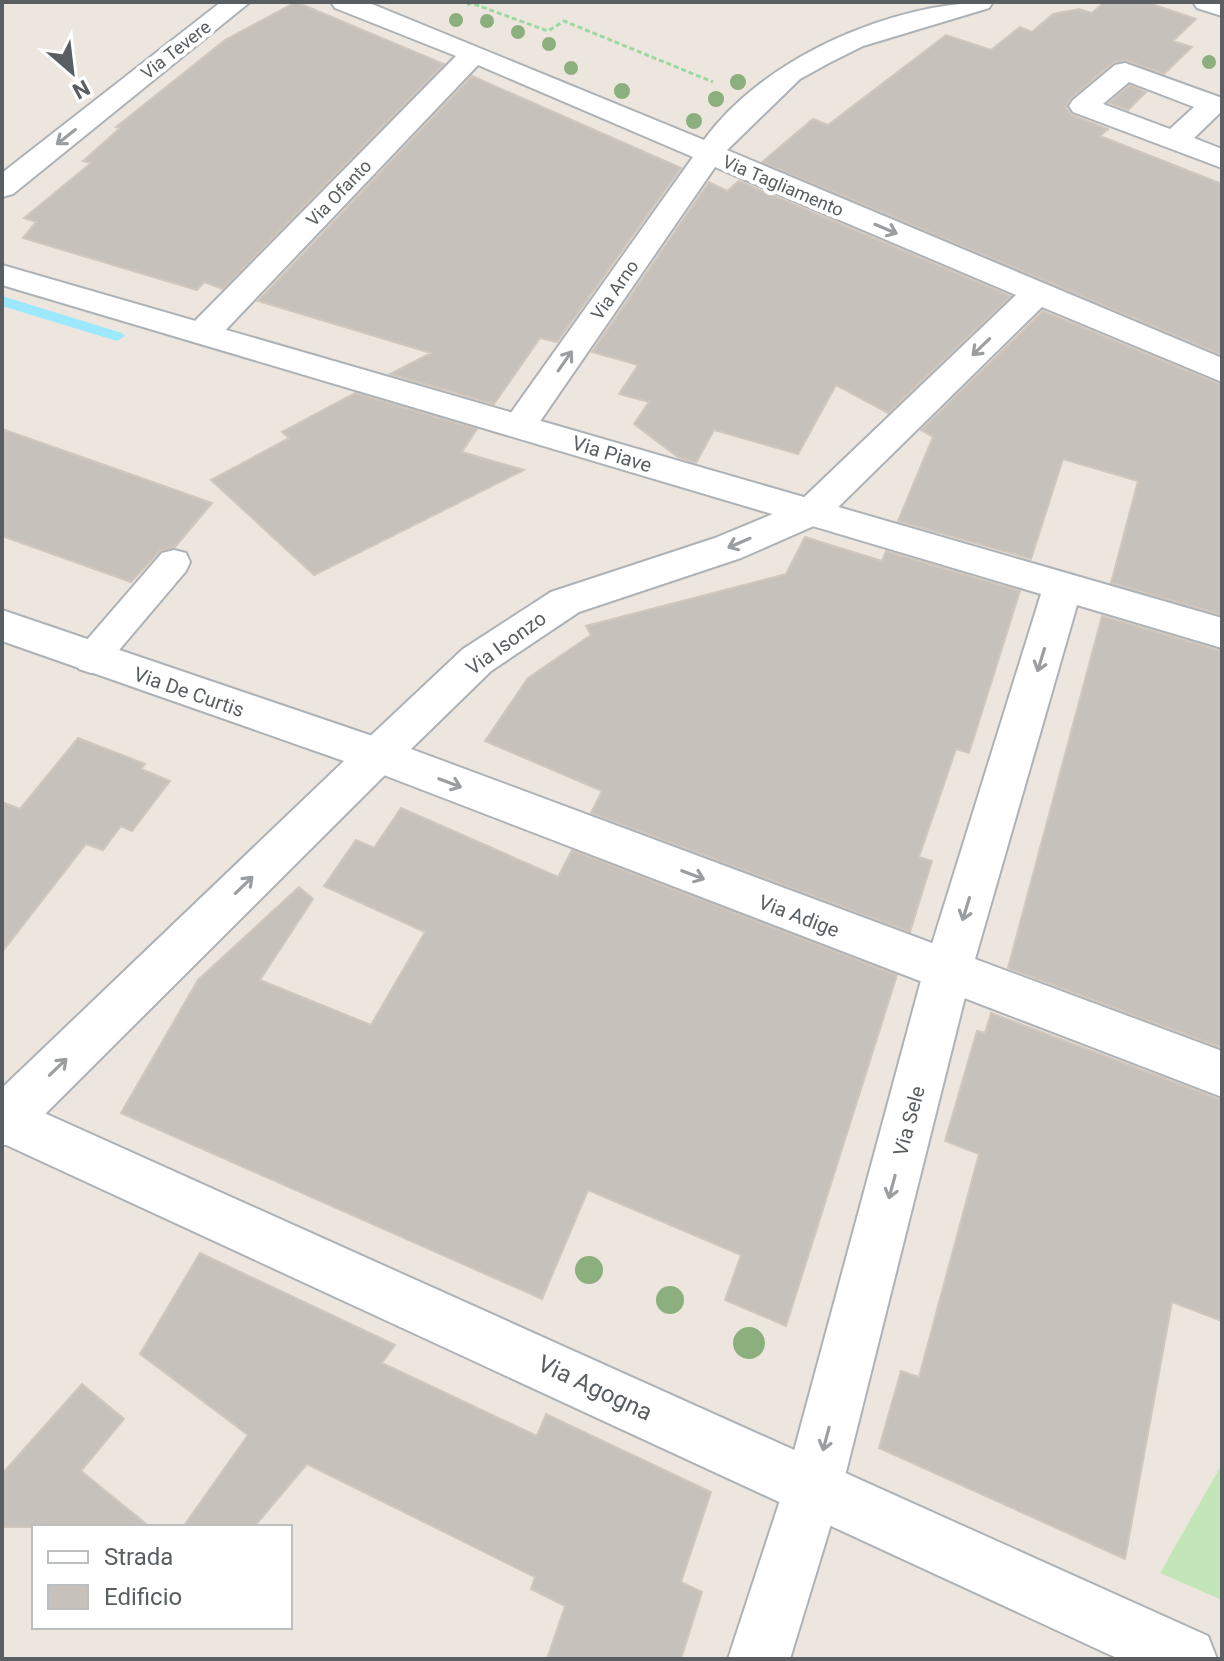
<svg xmlns="http://www.w3.org/2000/svg" width="1224" height="1661" font-family="Roboto,sans-serif">
  <rect width="100%" height="100%" fill="#ece6df"/>
  <path fill="#c3e6b9" d="M1222 1464V1600L1160 1573Z"/>
  <g fill="none" stroke-linecap="round" stroke-linejoin="round">
    <path fill="#9ce9ff" fill-rule="evenodd" d="M2 296 122 333 125 336 117 341 2 306Z"/>
  </g>
  <path fill="#c7c1bc" stroke="#d1c7bd" stroke-width="2" d="M296 2 444 64 223 289 204 282 197 290 23 238 36 222 24 218 91 163 83 161 120 128 116 127 225 40Z
    M1104 2H1146L1196 19 1173 41 1192 47 1164 74 1126 60 1114 62 1071 98 1066 108 1072 115 1108 129 1100 136 1222 184V355L762 162 813 119 828 125 946 35 991 50 1020 27 1032 32 1053 14 1079 9 1092 13Z
    M472 76 681 168 557 342 540 338 494 404 390 374 431 353 258 301Z
    M1130 85 1146 92 1128 110 1109 103Z
    M739 181 1011 296 888 413 836 385 798 454 714 430 696 463 678 457 634 424 649 402 619 394 638 365 592 352 709 182 727 191Z
    M1043 311 1222 385V615L1111 583 1138 481 1063 459 1031 559 898 521 933 437 921 430Z
    M355 393 477 429 462 452 524 470 314 575 211 480 289 438 282 432Z
    M2 429 130 474 212 503 175 547 160 551 131 582 2 536Z
    M805 537 882 561 886 551 1020 591 969 753 956 749 919 857 932 861 910 932 591 813 602 791 485 741 528 678 591 635 586 626 786 574Z
    M1102 616 1222 651V1048L1008 968Z
    M78 738 145 764 141 769 170 781 132 831 121 826 103 850 86 844 2 952V802L20 809Z
    M401 808 558 877 572 850 897 975 786 1326 725 1300 741 1255 588 1190 542 1299 121 1113 198 980 299 887 313 899 260 980 371 1025 425 932 324 886 356 840 374 848Z
    M991 1013 1222 1100V1321L1172 1302 1125 1559 879 1448 901 1371 919 1377 979 1154 945 1141 977 1031 985 1033Z
    M200 1253 395 1345 382 1363 537 1436 546 1414 711 1492 681 1582 702 1592 681 1659H547L565 1606 531 1589 535 1577 307 1464 254 1527H183L248 1435 140 1354Z
    M82 1384 124 1419 81 1471 150 1527H2V1474Z"/>
  <g fill="none" stroke-linecap="round" stroke-linejoin="round">
    <g stroke="#adb2b6" stroke-width="4">
      <path id="service" d="M174 550 186 553 190 562 186 571 103 669 91 673 79 669 74 659 79 649 162 553Z"/>
    </g>
    <g stroke="#adb2b6" stroke-width="4">
      <path id="minor" d="M221 2H250L13 194 2 197V173Z
        M331 2H367L704 140C764 57 893 2 993 2L989 8 863 46 829 63 800 79 727 150 1222 358V382L1042 307 823 522 741 558 579 612 491 671 411 749 1222 1051V1097L363 767 357 755 363 743 463 649 551 592 715 538 797 504 1016 295 715 167 532 433 520 437 508 433 502 425 508 417 693 157 478 65 216 340 204 343 192 340 187 332 192 324 456 56 335 8Z
        M1193 2H1222V16L1197 8Z
        M1125 63 1222 98V111L1194 138 1222 149V168L1073 112 1069 106 1073 100 1115 65ZM1129 82 1194 107 1170 129 1103 104Z
        M2 1094 1208 1636 1217 1659H1119L2 1143Z"/>
    </g>
    <g stroke="#adb2b6" stroke-width="4">
      <path id="tertiary" d="M2 265 1222 618V648L1077 605 971 973 842 1488 790 1659H728L784 1488 923 973 1041 594 2 285Z
        M2 610 393 743 399 755 393 767 20 1139 2 1146V1088L344 761 2 641Z"/>
    </g>
    <path stroke="#9cd89f" stroke-width="3" stroke-dasharray="5 3" stroke-linecap="butt" d="M467 5 471 3 548 31 564 21 713 82"/>
    <use href="#service" fill="#fff" fill-rule="evenodd"/>
    <use href="#minor" fill="#fff" fill-rule="evenodd"/>
    <use href="#tertiary" fill="#fff" fill-rule="evenodd"/>
  </g>
  <g fill="#8caf7e">
    <circle cx="456" cy="20" r="7"/>
    <circle cx="487" cy="21" r="7"/>
    <circle cx="518" cy="32" r="7"/>
    <circle cx="549" cy="44" r="7"/>
    <circle cx="1209" cy="62" r="7"/>
    <circle cx="571" cy="68" r="7"/>
    <circle cx="738" cy="82" r="8"/>
    <circle cx="622" cy="91" r="8"/>
    <circle cx="716" cy="99" r="8"/>
    <circle cx="694" cy="121" r="8"/>
    <circle cx="589" cy="1270" r="14"/>
    <circle cx="670" cy="1300" r="14"/>
    <circle cx="749" cy="1343" r="16"/>
  </g>
  <defs><path id="oneway-shaft" d="M-6 0H5M1.5-3L5.5 0L1.5 3" fill="none" stroke-width="1.6" stroke-linecap="round" stroke-linejoin="round" transform="scale(2)"/></defs>
  <g stroke="#9b9ea0">
    <use href="#oneway-shaft" transform="translate(66 137) rotate(142)"/>
    <use href="#oneway-shaft" transform="translate(886 229) rotate(23)"/>
    <use href="#oneway-shaft" transform="translate(981 347) rotate(136)"/>
    <use href="#oneway-shaft" transform="translate(565 361) rotate(-55)"/>
    <use href="#oneway-shaft" transform="translate(739 543) rotate(157)"/>
    <use href="#oneway-shaft" transform="translate(1041 660) rotate(107)"/>
    <use href="#oneway-shaft" transform="translate(450 783) rotate(21)"/>
    <use href="#oneway-shaft" transform="translate(693 875) rotate(21)"/>
    <use href="#oneway-shaft" transform="translate(244 885) rotate(-44)"/>
    <use href="#oneway-shaft" transform="translate(966 909) rotate(107)"/>
    <use href="#oneway-shaft" transform="translate(58 1067) rotate(-44)"/>
    <use href="#oneway-shaft" transform="translate(892 1187) rotate(105)"/>
    <use href="#oneway-shaft" transform="translate(826 1439) rotate(105)"/>
  </g>
  <g text-anchor="middle" stroke-width="8" stroke-linejoin="round" paint-order="stroke">
    <g font-size="18" fill="#585e61" stroke="#fff">
      <text transform="translate(176 50) rotate(-38)" y="6">Via Tevere</text>
      <text transform="translate(783 186) rotate(23)" y="6">Via Tagliamento</text>
      <text transform="translate(339 193) rotate(-46)" y="6">Via Ofanto</text>
      <text transform="translate(615 290) rotate(-55)" y="6">Via Arno</text>
    </g>
    <g font-size="20" fill="#585e61" stroke="#fff">
      <text transform="translate(612 454) rotate(17)" y="7">Via Piave</text>
      <text transform="translate(506 643) rotate(-36)" y="7">Via Isonzo</text>
      <text transform="translate(189 692) rotate(19)" y="7">Via De Curtis</text>
      <text transform="translate(799 916) rotate(21)" y="7">Via Adige</text>
      <text transform="translate(909 1121) rotate(-75)" y="7">Via Sele</text>
    </g>
    <g font-size="24" fill="#585e61" stroke="#fff">
      <text transform="translate(595 1388) rotate(25)" y="8">Via Agogna</text>
    </g>
  </g>
  <rect width="1224" height="1661" fill="none" stroke="#585e61" stroke-width="8"/>
  <rect x="32" y="1525" width="260" height="104" fill="#ffffff" stroke="#bcbfc0" stroke-width="2"/>
  <rect x="48" y="1551" width="40" height="12" fill="#ffffff" stroke="#bcbfc0" stroke-width="2"/>
  <text x="104" y="1565" font-size="24" fill="#585e61">Strada</text>
  <rect x="48" y="1585" width="40" height="24" fill="#c7c1bc" stroke="#bcbfc0" stroke-width="2"/>
  <text x="104" y="1605" font-size="24" fill="#585e61">Edificio</text>
  <g transform="translate(72 72) rotate(152)" stroke="#ffffff" stroke-width="6" paint-order="stroke">
  <path d="M0-6L14 30L0 20L-14 30Z" fill="#585e61"/>
  <text y="-12" font-size="22" font-weight="bold" text-anchor="middle" fill="#585e61">N</text>
  </g>
</svg>
